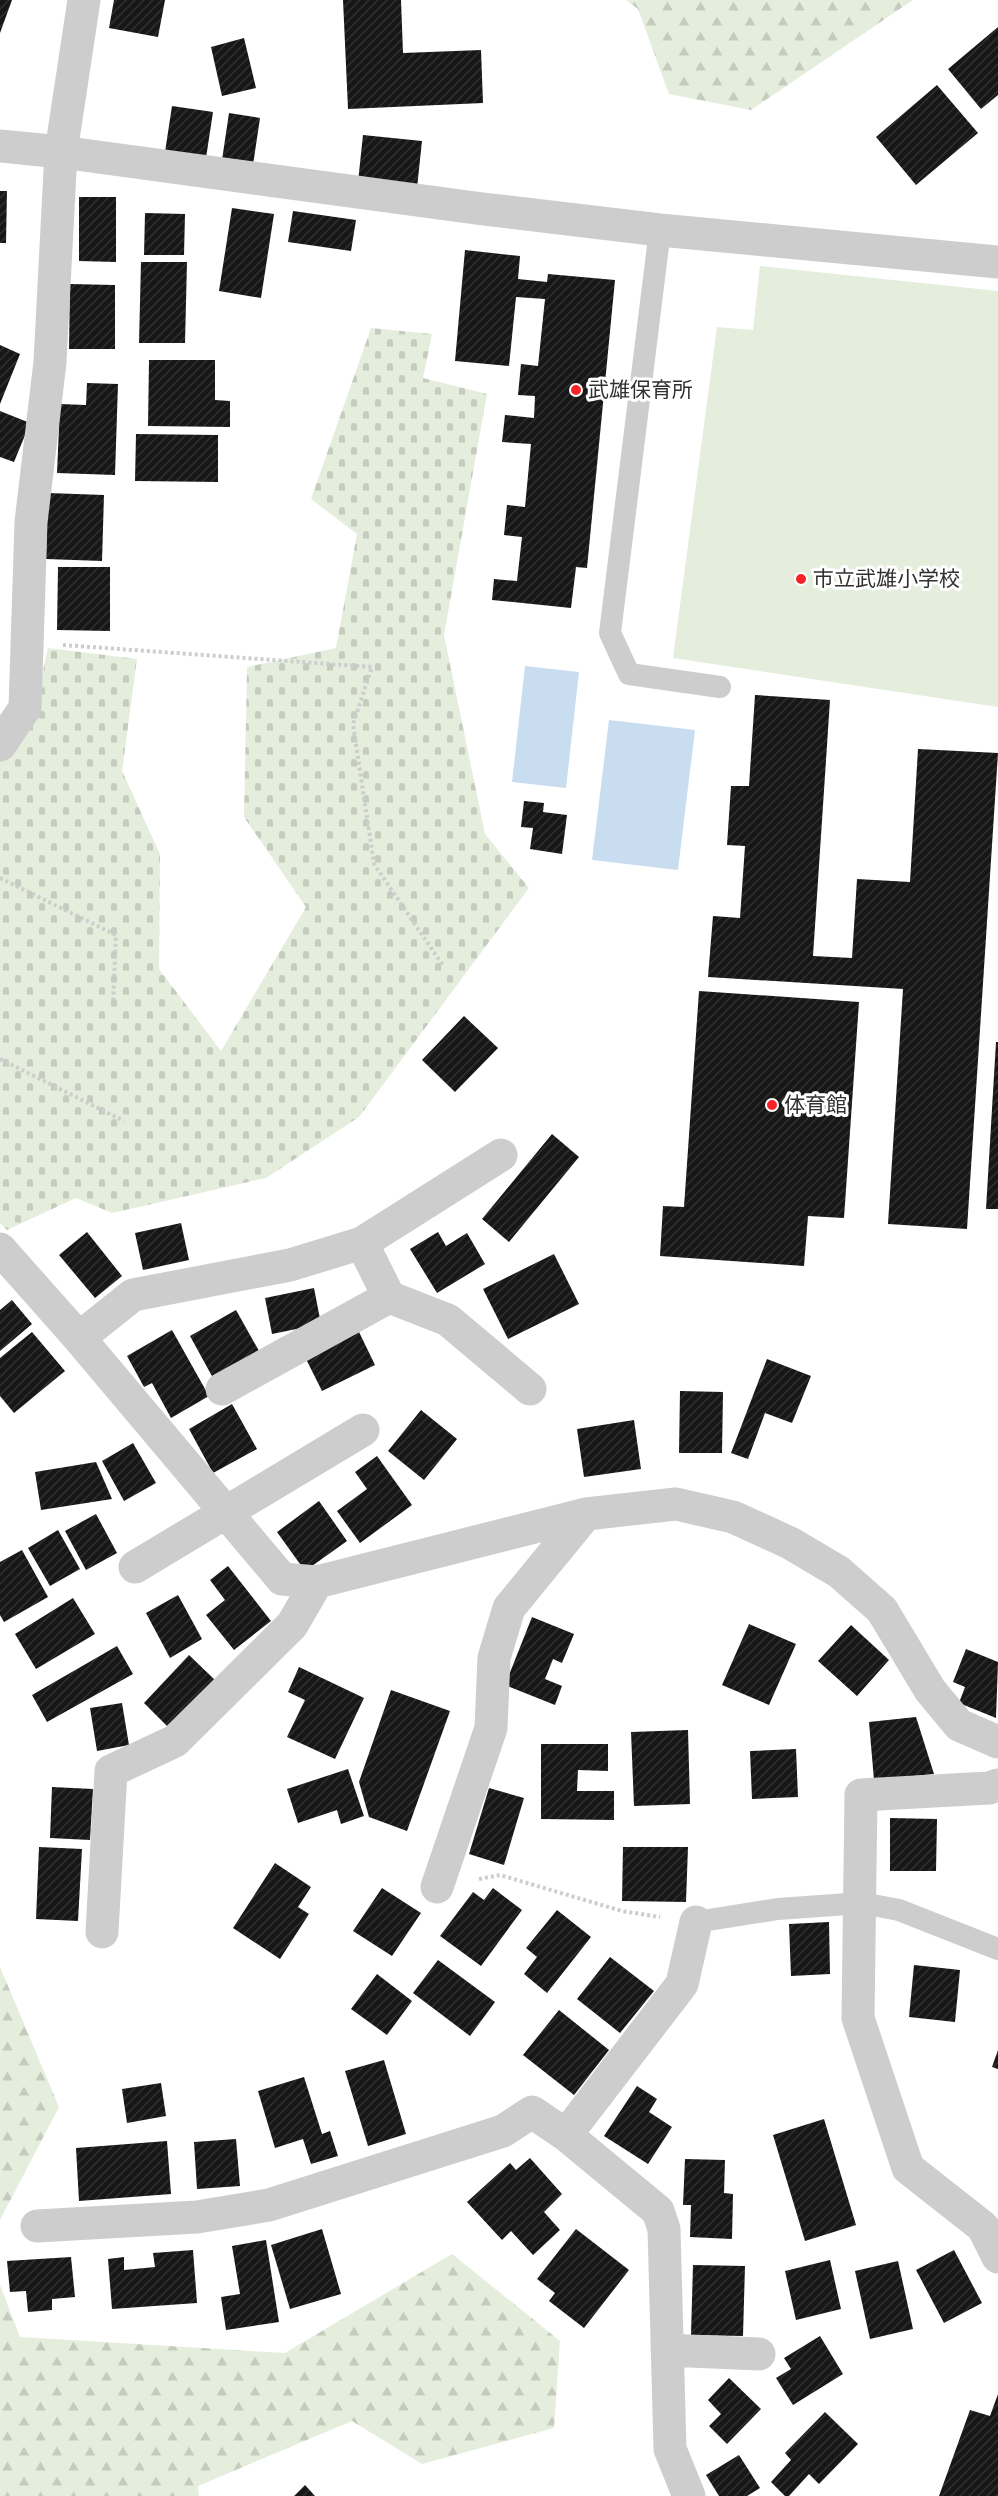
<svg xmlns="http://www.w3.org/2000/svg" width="998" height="2496" font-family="'Open Sans','Noto Sans JP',sans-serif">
  <defs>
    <pattern id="forest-firs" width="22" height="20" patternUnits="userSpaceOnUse" patternTransform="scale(1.5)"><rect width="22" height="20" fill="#e5eedd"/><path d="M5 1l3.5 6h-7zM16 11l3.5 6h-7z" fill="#c5ccbe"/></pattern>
    <pattern id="cemetery-stones" width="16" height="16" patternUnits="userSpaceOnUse" patternTransform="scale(1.5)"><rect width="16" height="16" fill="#e5eedd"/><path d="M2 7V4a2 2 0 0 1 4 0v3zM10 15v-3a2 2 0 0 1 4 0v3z" fill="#c5ccbe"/></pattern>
    <pattern id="building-hatch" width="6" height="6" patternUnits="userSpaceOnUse" patternTransform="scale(1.5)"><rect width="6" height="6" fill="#171717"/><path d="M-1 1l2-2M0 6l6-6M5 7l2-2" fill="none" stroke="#303030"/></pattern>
  </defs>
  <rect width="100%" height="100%" fill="#fff"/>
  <path fill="url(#forest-firs)" d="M626 0H913L751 110 669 94 638 9Z
    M0 1967 59 2107 0 2220Z
    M452 2254 560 2341 554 2428 422 2464 352 2421 198 2486 199 2496H0V2285L20 2337 285 2353Z"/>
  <path fill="url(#cemetery-stones)" d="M371 328 432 334 423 378 487 394 444 635 485 834 529 888 359 1117 266 1178 112 1213 76 1198 7 1230 0 1223V762L35 709 48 648 137 659 122 771 160 854 159 969 221 1051 306 907 244 817 247 667 336 648 357 534 311 499Z"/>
  <path fill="#e5eedd" d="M760 266 998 291V707L673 658 717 327 753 330Z"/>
  <path fill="#c8def0" d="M525 666 579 672 566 788 512 782Z
    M609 720 695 730 678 870 592 860Z"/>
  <path fill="url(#building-hatch)" d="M0 0H12L0 33Z
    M114 0H165L158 37 109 28Z
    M343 0H401L403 53 481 50 483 103 348 109Z
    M998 27V95L981 109 948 69Z
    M244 38 256 88 222 96 211 47Z
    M937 85 978 133 916 185 876 137Z
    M172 106 213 112 206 158 165 152Z
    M229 113 260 118 253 165 222 160Z
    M363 135 422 141 417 188 358 182Z
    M0 191H7L6 243H0Z
    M79 197H116V262L79 261Z
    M232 208 274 214 261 298 219 291Z
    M293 211 356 220 351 251 288 242Z
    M145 213 185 214 184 255H144Z
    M465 250 520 256 518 279 547 282 548 274 615 280 587 568 576 567 571 608 492 600 494 579 517 581 522 537 504 535 507 505 525 507 531 444 502 442 505 415 534 418 535 396 518 395 521 364 538 366 545 299 516 297 509 366 455 361Z
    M141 262H187L185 343H139Z
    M70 284 115 285V349H69Z
    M0 345 20 354 0 404Z
    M149 360H215V400L230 401V427L148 426Z
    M87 383 118 384 115 475 57 473 60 404 86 405Z
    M0 411 30 423 14 462 0 457Z
    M136 434 218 435V482L135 481Z
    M48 493 104 495 102 561 46 559Z
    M58 567H110V631L57 630Z
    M755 695 830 700 813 956 852 958 857 879 910 882 918 749 998 753 967 1229 888 1224 903 989 708 977 713 916 740 918 745 846 727 845 731 786H749Z
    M524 801 544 803 543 812 567 815 562 854 530 849 533 828 521 827Z
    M699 991 859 1002 844 1218 808 1216 804 1266 660 1256 663 1206 684 1207Z
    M464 1016 498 1048 455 1092 422 1060Z
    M996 1042H998V1209H986Z
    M552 1134 579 1157 509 1242 482 1219Z
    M181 1223 189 1260 143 1270 135 1233Z
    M87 1232 122 1276 95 1298 59 1255Z
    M438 1232 446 1246 467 1233 485 1264 437 1293 410 1249Z
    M554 1254 579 1304 508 1339 483 1289Z
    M314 1288 321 1324 272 1334 265 1298Z
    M12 1300 32 1324 0 1351V1310Z
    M236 1310 259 1351 213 1378 190 1336Z
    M172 1330 209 1396 171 1418 152 1383 144 1387 127 1356Z
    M32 1332 65 1371 14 1413 0 1396V1358Z
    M359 1332 375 1365 322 1391 306 1359Z
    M767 1359 811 1376 792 1423 765 1413 748 1459 731 1453Z
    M680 1391 723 1392 722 1453H679Z
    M232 1404 257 1449 213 1473 189 1429Z
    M421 1410 457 1439 424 1480 388 1451Z
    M634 1420 641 1469 584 1477 577 1429Z
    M133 1443 156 1483 124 1501 102 1461Z
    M377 1456 412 1505 360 1543 337 1511 367 1489 355 1472Z
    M96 1462 112 1499 41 1510 35 1472Z
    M319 1501 347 1541 305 1571 277 1532Z
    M96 1514 117 1553 86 1570 65 1531Z
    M58 1530 80 1569 50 1586 28 1548Z
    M22 1550 48 1597 4 1622 0 1615V1562Z
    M228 1566 271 1621 234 1650 206 1615 225 1600 210 1580Z
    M178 1595 202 1639 170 1658 146 1613Z
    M73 1598 95 1634 36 1669 15 1634Z
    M532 1617 574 1634 562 1663 553 1659 545 1679 562 1686 555 1705 505 1685Z
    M749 1624 796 1644 769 1705 722 1685Z
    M851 1625 889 1660 857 1696 818 1661Z
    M117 1646 133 1674 47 1722 32 1695Z
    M966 1649 998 1662 996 1718 959 1703 965 1687 953 1682Z
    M189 1655 215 1680 169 1728 144 1703Z
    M299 1667 364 1698 335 1759 287 1737 305 1700 288 1692Z
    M391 1690 450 1711 407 1831 369 1817 359 1782Z
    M122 1703 129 1745 97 1751 90 1708Z
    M916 1717 934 1774 874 1780 869 1722Z
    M688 1730 690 1804 634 1806 631 1732Z
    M541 1744H608V1771L578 1770 577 1791H614V1820L541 1819Z
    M796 1749 798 1797 752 1799 750 1751Z
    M348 1769 364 1816 341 1824 337 1810 298 1823 287 1789Z
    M52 1787 93 1789 90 1840 50 1838Z
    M489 1788 524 1798 504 1865 469 1854Z
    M890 1818 937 1819 936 1871H890Z
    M39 1847 82 1849 78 1921 36 1919Z
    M623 1847H688L686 1902 622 1901Z
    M275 1863 311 1887 298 1907 309 1914 280 1959 233 1928Z
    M382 1888 421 1913 392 1956 353 1931Z
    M493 1888 522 1910 481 1966 440 1936 473 1892 484 1900Z
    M557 1910 591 1937 547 1993 524 1974 537 1957 526 1948Z
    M829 1922 830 1974 791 1976 789 1924Z
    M610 1957 654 1991 620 2033 577 1999Z
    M438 1960 495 2002 470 2036 413 1993Z
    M914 1965 960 1970 955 2022 909 2017Z
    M377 1974 412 2001 387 2035 351 2009Z
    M559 2010 609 2050 574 2095 523 2055Z
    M998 2050V2069L992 2067Z
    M384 2060 406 2134 368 2146 345 2071Z
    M304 2077 322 2134 330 2131 338 2156 311 2164 303 2139 275 2148 258 2091Z
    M161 2083 166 2116 127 2123 122 2089Z
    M637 2086 657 2099 649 2112 672 2127 648 2164 604 2136Z
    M824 2119 856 2225 805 2241 773 2135Z
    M236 2139 240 2186 197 2189 194 2142Z
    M167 2141 171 2194 79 2201 76 2148Z
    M530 2158 562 2194 544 2212 560 2230 533 2255 511 2231 502 2240 467 2202 510 2163 516 2170Z
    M685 2159 725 2160 724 2193 733 2194 732 2239 690 2237 691 2205H683Z
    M322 2229 341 2294 290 2309 271 2245Z
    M576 2229 629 2270 584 2328 549 2301 555 2293 537 2279Z
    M266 2240 279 2322 226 2330 221 2297 240 2294 232 2246Z
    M193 2250 197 2303 112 2309 108 2259 124 2257V2270L155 2267 153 2253Z
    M954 2250 982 2303 944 2323 916 2270Z
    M71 2257 75 2297 52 2299V2310L28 2312 26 2291 10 2292 7 2261Z
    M830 2260 841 2309 796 2320 785 2271Z
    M898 2261 913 2329 870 2339 855 2271Z
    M693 2265 745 2266 743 2336 691 2335Z
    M820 2336 843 2374 793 2405 776 2378 791 2369 784 2358Z
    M729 2378 761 2409 727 2444 709 2426 721 2414 708 2400Z
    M998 2394V2496H939L970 2410 990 2416Z
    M825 2412 858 2444 819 2484 809 2474 789 2496H785L771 2482 791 2460 785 2453Z
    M739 2455 760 2488 747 2496H719L706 2475Z
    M305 2485 315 2496H294Z"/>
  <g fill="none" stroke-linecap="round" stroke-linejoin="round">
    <path stroke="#cdcdcd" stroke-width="4" stroke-dasharray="3 3" stroke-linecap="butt" d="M63 645 372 667 353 724 374 864 444 967
      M0 878 116 935 113 1005
      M0 1059 124 1121
      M479 1879 500 1875 622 1911 660 1917"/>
    <path stroke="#cdcdcd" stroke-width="22" d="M660 230 610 633 629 674 720 687
      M696 1922 778 1909 862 1903 899 1910 998 1949"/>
    <path stroke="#cdcdcd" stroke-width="33" d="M0 146 61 152 483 209 660 230 998 262
      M0 745 25 708 31 522 50 362 61 152 84 0
      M362 1243 389 1297 448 1320 530 1389
      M0 1249 79 1338 282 1579 317 1582 586 1514 676 1504 733 1517 790 1543 839 1572 882 1610 930 1690 959 1725 998 1742
      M79 1338 133 1295 290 1265 362 1243 501 1155
      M222 1389 389 1297
      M135 1567 363 1430
      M998 1785 989 1788 861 1795 858 2018 908 2168 983 2227 998 2257
      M437 1887 491 1728 494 1658 509 1608 586 1514
      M102 1932 111 1771 175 1741 292 1625 317 1582
      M566 2135 682 1984 696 1922
      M37 2226 197 2217 269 2205 503 2131 532 2112 566 2135 658 2211 664 2229 670 2449 689 2496
      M667 2350 759 2354"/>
  </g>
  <g fill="#f62429" stroke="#fff" stroke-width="2">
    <circle cx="576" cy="390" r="6"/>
    <circle cx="801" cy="579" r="6"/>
    <circle cx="772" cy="1105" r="6"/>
  </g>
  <g text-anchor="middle" stroke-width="6" stroke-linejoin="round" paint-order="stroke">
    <g font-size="21" fill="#303030" stroke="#fff" text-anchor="start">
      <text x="588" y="397">武雄保育所</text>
      <text x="813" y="586">市立武雄小学校</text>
      <text x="784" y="1112">体育館</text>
    </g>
  </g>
</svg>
